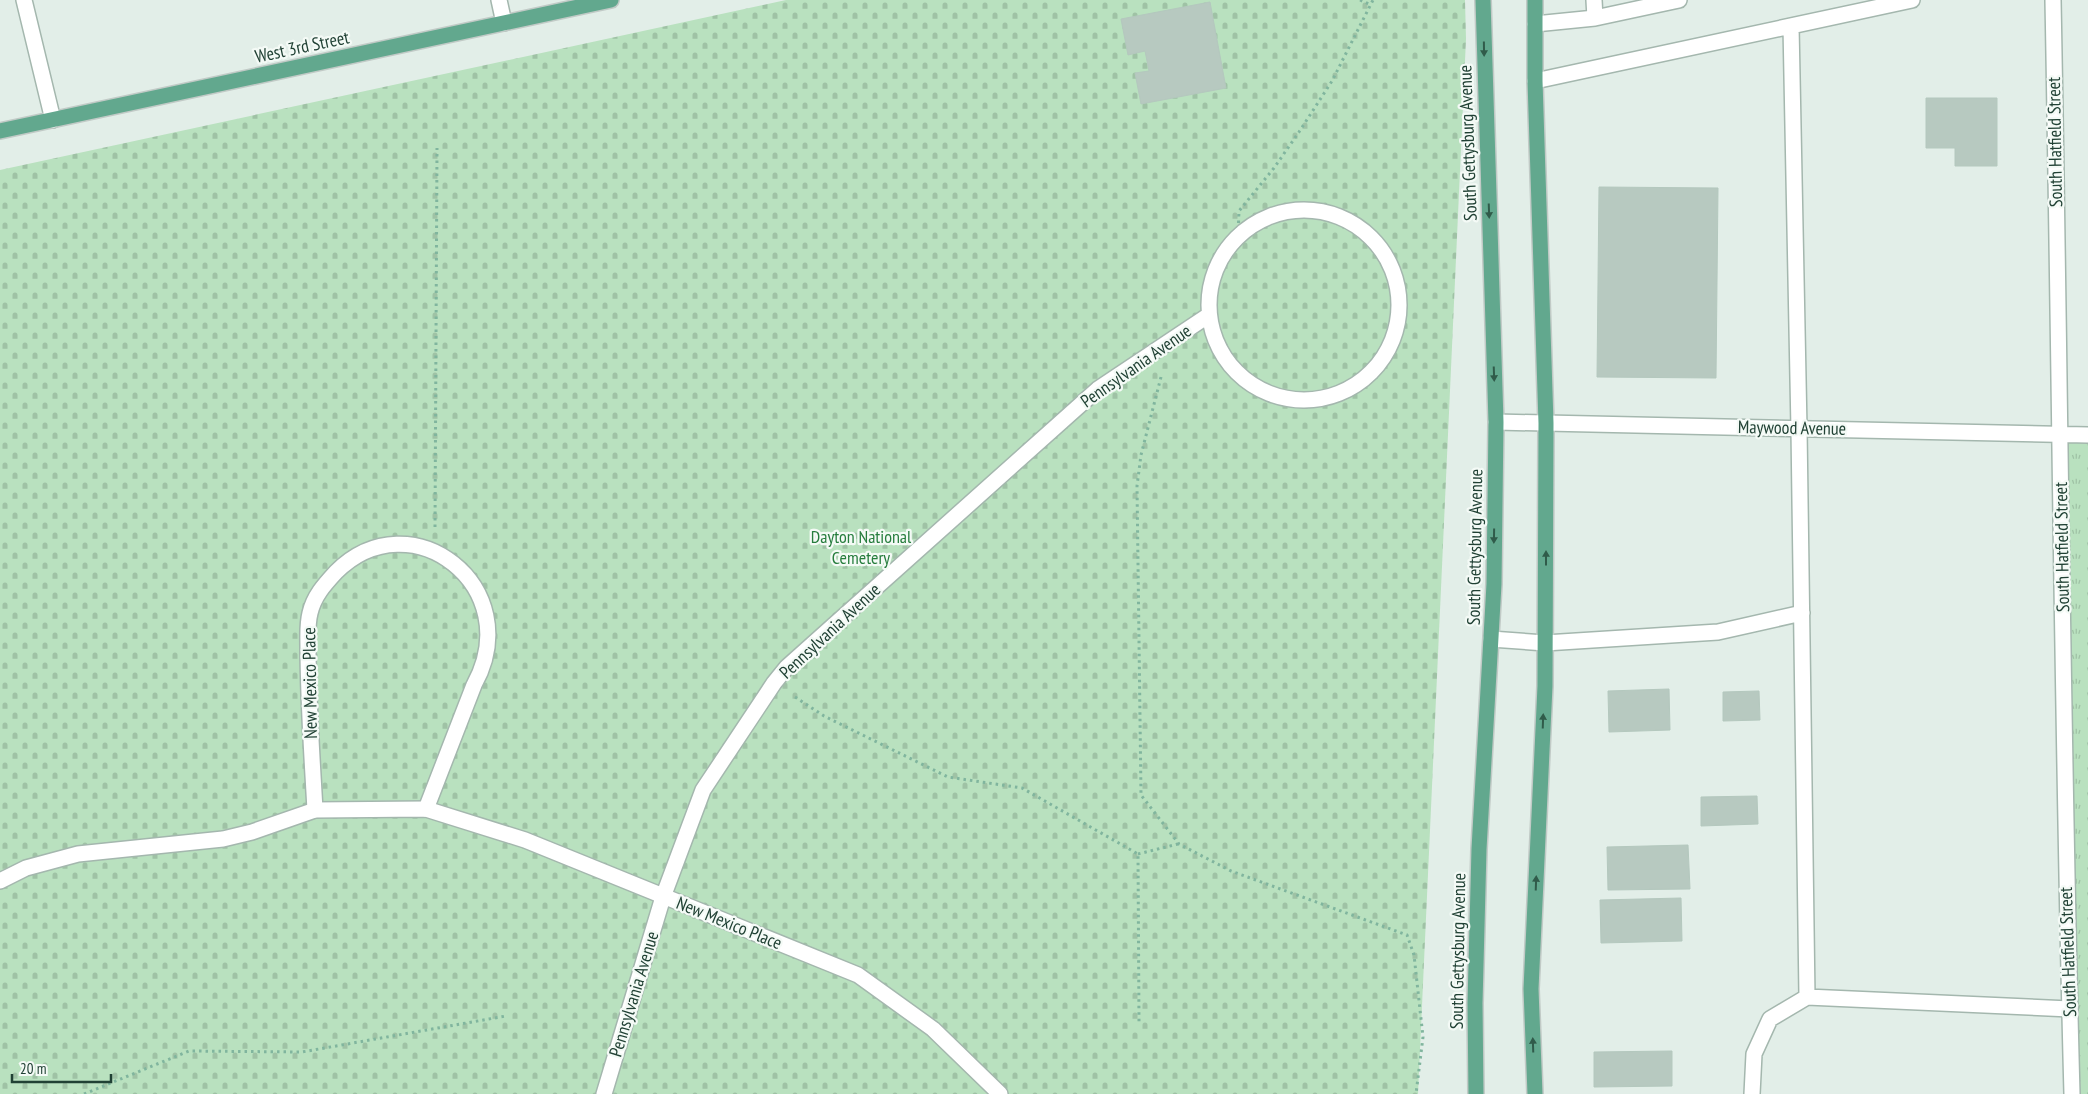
<svg xmlns="http://www.w3.org/2000/svg" width="2088" height="1094" font-family="'PT Sans Narrow',sans-serif">
  <defs>
    <pattern id="cemetery-stones" width="16" height="16" patternUnits="userSpaceOnUse" patternTransform="scale(1.25)"><rect width="16" height="16" fill="#b9e1bf"/><path d="M2 7V4a2 2 0 0 1 4 0v3zM10 15v-3a2 2 0 0 1 4 0v3z" fill="#9fc2a5"/></pattern>
    <pattern id="park-tufts" width="24" height="20" patternUnits="userSpaceOnUse" patternTransform="scale(1.25)"><rect width="24" height="20" fill="#b9e1bf"/><path d="M3 7l-1-3M5 7V3M7 7l1-3M15 17l-1-3M17 17v-4M19 17l1-3" fill="none" stroke="#9fc2a5"/></pattern>
  </defs>
  <rect width="100%" height="100%" fill="#e2eee8"/>
  <path fill="url(#cemetery-stones)" d="M786 0H1465L1466 39 1418 1094H0V170Z"/>
  <path fill="url(#park-tufts)" d="M2061 434 2088 435V1094H2072Z"/>
  <path fill="#b7c9c0" stroke="#b4c8be" d="M1210 2 1226 88 1141 104 1135 73 1149 71 1145 51 1128 55 1121 19Z
    M1926 98H1997V166H1955V148H1926Z
    M1599 187 1718 188 1716 378 1597 377Z
    M1669 689 1670 730 1609 732 1608 691Z
    M1759 691 1760 720 1723 721V692Z
    M1757 796 1758 824 1701 826V797Z
    M1688 845 1690 889 1608 890 1607 847Z
    M1681 898 1682 941 1601 943 1600 900Z
    M1672 1051V1086L1594 1087V1052Z"/>
  <g fill="none" stroke-linecap="round" stroke-linejoin="round">
    <g stroke="#a4b7ae" stroke-width="18">
      <path id="service" d="M24 0 53 120
        M499 0 504 23
        M1595 18 1679 0
        M1535 24 1595 18 1594 0
        M1791 26 1799 429 1807 997
        M1535 81 1912 0
        M1491 639 1545 643 1718 632 1802 613
        M315 810C312 756 308 701 308 647 308 636 307 625 310 613 314 596 324 585 336 572 411 497 528 587 474 685L426 809
        M1752 1094 1754 1054 1770 1019 1807 997 2070 1009"/>
    </g>
    <g stroke="#a4b7ae" stroke-width="18">
      <path id="minor" d="M2053 0C2060 365 2062 729 2072 1094
        M1209 305a95 95 0 1 1 190 0a95 95 0 1 1-190 0Z
        M1496 422 2088 435
        M0 881 26 868 78 854 223 839 252 832 315 810 426 809 525 840 858 975 933 1029 1000 1094
        M604 1094 663 897 703 790 774 683 787 667 1098 389 1209 315"/>
    </g>
    <g stroke="#c1cac6" stroke-width="18">
      <path id="primary" d="M1535 0V81L1546 423 1545 686 1531 989 1535 1094
        M0 131 611 0
        M1476 1094 1475 1003 1479 849 1494 584 1496 422 1483 0"/>
    </g>
    <path stroke="#80b59e" stroke-width="3" stroke-dasharray="2.5 4" stroke-linecap="butt" d="M1360 0 1371 5
      M1238 236 1239 211 1274 168 1299 132 1332 81 1373 0
      M1161 377 1141 455 1137 486 1141 795 1179 844 1231 871 1407 935 1414 955 1423 1037 1416 1094
      M435 527 437 148
      M795 697 824 716 948 777 1022 788 1138 854 1139 1024
      M1138 854 1178 844
      M84 1094 189 1051 302 1052 506 1016"/>
    <use href="#service" stroke="#fff" stroke-width="15"/>
    <use href="#minor" stroke="#fff" stroke-width="15"/>
    <use href="#primary" stroke="#62a88e" stroke-width="15"/>
  </g>
  <defs><path id="oneway-solid" d="M-6-.8H1V-3.2L6.5 0L1 3.2V.8H-6Z" transform="scale(1.25)"/></defs>
  <g fill="#305b4a">
    <use href="#oneway-solid" transform="translate(1484 49) rotate(89)"/>
    <use href="#oneway-solid" transform="translate(1489 211) rotate(88)"/>
    <use href="#oneway-solid" transform="translate(1494 374) rotate(88)"/>
    <use href="#oneway-solid" transform="translate(1494 536) rotate(91)"/>
    <use href="#oneway-solid" transform="translate(1546 558) rotate(-90)"/>
    <use href="#oneway-solid" transform="translate(1543 721) rotate(-88)"/>
    <use href="#oneway-solid" transform="translate(1536 883) rotate(-88)"/>
    <use href="#oneway-solid" transform="translate(1533 1045) rotate(-92)"/>
  </g>
  <g text-anchor="middle" stroke-width="4.5" stroke-linejoin="round" paint-order="stroke">
    <g font-size="18" fill="#204134" stroke="#f4faf6">
      <text transform="translate(302 47) rotate(-12)" y="6">West 3rd Street</text>
      <text transform="translate(2055 142) rotate(-91)" y="6">South Hatfield Street</text>
      <text transform="translate(1468 143) rotate(-92)" y="6">South Gettysburg Avenue</text>
      <text transform="translate(1136 366) rotate(-35)" y="6">Pennsylvania Avenue</text>
      <text transform="translate(1792 428) rotate(1)" y="6">Maywood Avenue</text>
      <text transform="translate(1475 547) rotate(-89)" y="6">South Gettysburg Avenue</text>
      <text transform="translate(2062 547) rotate(-91)" y="6">South Hatfield Street</text>
      <text transform="translate(830 631) rotate(-43)" y="6">Pennsylvania Avenue</text>
      <text transform="translate(310 683) rotate(-91)" y="6">New Mexico Place</text>
      <text transform="translate(729 923) rotate(22)" y="6">New Mexico Place</text>
      <text transform="translate(1458 951) rotate(-89)" y="6">South Gettysburg Avenue</text>
      <text transform="translate(2068 952) rotate(-92)" y="6">South Hatfield Street</text>
      <text transform="translate(634 994) rotate(-73)" y="6">Pennsylvania Avenue</text>
    </g>
    <g font-size="18" fill="#267d3d" stroke="#f4faf6">
      <text x="861" y="543">Dayton National<tspan x="861" dy="21">Cemetery</tspan></text>
    </g>
  </g>
  <path d="M12 1074v8h99v-8" fill="none" stroke="#204134" stroke-width="2.5"/>
  <text x="20" y="1074" font-size="15" fill="#204134" stroke="#f4faf6" stroke-width="4" paint-order="stroke">20 m</text>
</svg>
